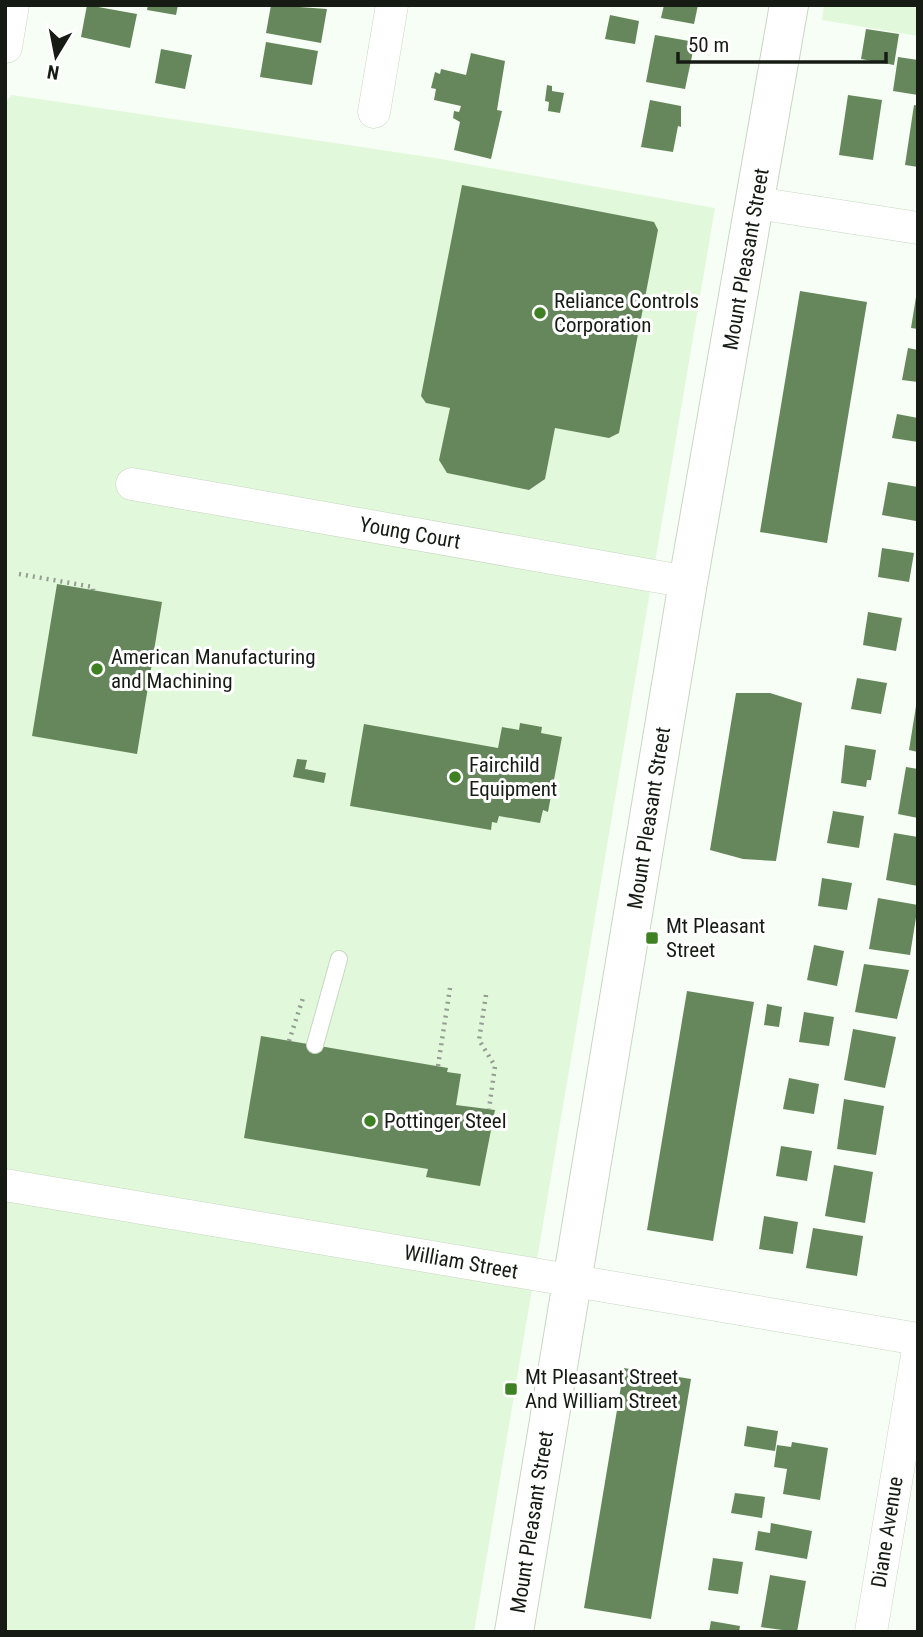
<svg xmlns="http://www.w3.org/2000/svg" width="923" height="1637" font-family="'Roboto Condensed',sans-serif">
  <rect width="100%" height="100%" fill="#f7fef5"/>
  <path fill="#e2f8db" d="M824 5H918V36L822 20Z
    M12 95 435 158 715 208 474 1632H5V102Z"/>
  <path fill="#66875c" d="M87 5 137 14 130 48 81 37Z
    M148 5H178L176 15 147 10Z
    M271 5 327 9 321 43 266 33Z
    M664 5H698L694 24 661 18Z
    M610 15 639 21 635 44 605 39Z
    M866 29 899 34 894 65 861 59Z
    M655 35 695 42 685 89 646 82Z
    M266 42 318 51 312 85 260 77Z
    M161 49 192 55 185 89 155 83Z
    M471 53 505 61 497 110 502 111 491 159 454 150 460 122 453 118 454 111 459 112 461 106 434 100 436 89 431 88 435 72 440 74 441 69 466 75Z
    M898 57 918 60V95L893 91Z
    M547 85 552 86V91L564 93 560 113 548 111 549 102 545 101Z
    M848 95 882 100 873 160 839 155Z
    M650 100 681 106V127L678 126 673 152 641 147Z
    M914 105 918 106V167L905 165Z
    M462 185 654 222 658 230 619 433 609 438 555 428 545 479 529 490 447 473 439 460 450 408 426 403 421 396Z
    M800 291 867 302 827 543 760 532Z
    M916 297H918V329L911 328Z
    M908 348 918 350V382L902 380Z
    M897 414 918 418V442L892 438Z
    M888 482 918 487 916 521 882 515Z
    M882 548 914 553 909 582 878 577Z
    M57 584 162 602 137 754 32 736Z
    M868 612 902 618 896 651 863 645Z
    M857 678 887 683 881 714 851 709Z
    M736 693H770L802 703 776 861 743 859 710 850Z
    M916 706H918V752L909 750Z
    M520 723 542 727 541 733 562 737 548 812 543 810 540 823 499 816 497 823 492 822 491 830 350 806 364 724 498 748 502 727 519 730Z
    M845 745 876 750 871 780H867L866 787 841 783Z
    M297 759 307 760 305 769 326 773 324 783 293 777Z
    M906 767 918 769V818L898 814Z
    M833 811 864 816 859 848 827 843Z
    M894 833 918 837V886L886 880Z
    M822 878 852 883 847 910 818 906Z
    M878 898 918 905 910 955 869 949Z
    M814 945 844 951 837 986 807 980Z
    M864 964 909 970 897 1019 855 1012Z
    M687 991 754 1002 713 1241 647 1230Z
    M767 1004 782 1007 779 1027 764 1025Z
    M804 1012 834 1017 829 1046 799 1042Z
    M853 1029 896 1037 885 1088 844 1080Z
    M261 1036 448 1068 447 1072 461 1074 456 1105 495 1110 480 1186 426 1177 428 1169 244 1138Z
    M789 1078 819 1084 814 1114 783 1109Z
    M844 1099 884 1106 876 1155 837 1149Z
    M781 1146 812 1151 807 1181 776 1176Z
    M834 1165 873 1172 865 1223 825 1216Z
    M764 1216 798 1222 793 1254 759 1249Z
    M813 1228 863 1236 857 1276 806 1268Z
    M624 1368 691 1379 651 1619 584 1608Z
    M747 1426 778 1431 775 1451 744 1446Z
    M792 1442 828 1448 820 1500 783 1494 787 1469 774 1467 777 1445 791 1447Z
    M735 1493 765 1497 762 1518 731 1513Z
    M771 1523 812 1531 807 1559 755 1550 758 1531 770 1533Z
    M713 1558 743 1562 738 1594 708 1590Z
    M770 1575 806 1581 797 1632 761 1627Z
    M711 1621 740 1626 739 1632H709Z"/>
  <g fill="none" stroke-linecap="round" stroke-linejoin="round">
    <g stroke="#c7d7c2" stroke-width="18">
      <path id="lane" d="M315 1045 339 959"/>
    </g>
    <g stroke="#c7d7c2" stroke-width="33">
      <path id="street" d="M6 47 13 5
        M374 112 392 5
        M756 203 918 228
        M132 484 688 582
        M5 1185 918 1339
        M871 1632 918 1350"/>
    </g>
    <g stroke="#c7d7c2" stroke-width="40">
      <path id="secondary" d="M514 1632 688 582 789 5"/>
    </g>
    <path stroke="#959c93" stroke-width="4.5" stroke-dasharray="2 5" stroke-linecap="butt" d="M19 574 93 587V590
      M486 995 479 1040 495 1066 489 1109
      M289 1041 303 998
      M438 1066 450 988"/>
    <use href="#lane" stroke="#fff" stroke-width="16"/>
    <use href="#street" stroke="#fff" stroke-width="32"/>
    <use href="#secondary" stroke="#fff" stroke-width="38"/>
  </g>
  <g fill="#3e8123" stroke="#fff" stroke-width="2.5">
    <circle cx="540" cy="313" r="7"/>
    <circle cx="97" cy="669" r="7"/>
    <circle cx="455" cy="777" r="7"/>
    <rect x="645" y="931" width="14" height="14" rx="3.5"/>
    <circle cx="370" cy="1121" r="7"/>
    <rect x="504" y="1382" width="14" height="14" rx="3.5"/>
  </g>
  <g text-anchor="middle" stroke-width="6" stroke-linejoin="round" paint-order="stroke">
    <g font-size="21" fill="#161c14" stroke="#fff">
      <text transform="translate(746 259) rotate(-80)" y="7">Mount Pleasant Street</text>
      <text transform="translate(410 533) rotate(10)" y="7">Young Court</text>
      <text transform="translate(649 818) rotate(-81)" y="7">Mount Pleasant Street</text>
      <text transform="translate(461 1262) rotate(10)" y="7">William Street</text>
      <text transform="translate(532 1522) rotate(-81)" y="7">Mount Pleasant Street</text>
      <text transform="translate(887 1532) rotate(-81)" y="7">Diane Avenue</text>
    </g>
    <g font-size="21" fill="#161c14" stroke="#fff" text-anchor="start">
      <text x="554" y="308">Reliance Controls<tspan x="554" dy="24">Corporation</tspan></text>
      <text x="111" y="664">American Manufacturing<tspan x="111" dy="24">and Machining</tspan></text>
      <text x="469" y="772">Fairchild<tspan x="469" dy="24">Equipment</tspan></text>
      <text x="666" y="933">Mt Pleasant<tspan x="666" dy="24">Street</tspan></text>
      <text x="384" y="1128">Pottinger Steel</text>
      <text x="525" y="1384">Mt Pleasant Street<tspan x="525" dy="24">And William Street</tspan></text>
    </g>
  </g>
  <rect width="923" height="1637" fill="none" stroke="#161c14" stroke-width="14"/>
  <g transform="translate(56 56) rotate(190)" stroke="#ffffff" stroke-width="5" paint-order="stroke">
  <path d="M0-5L12 26L0 18L-12 26Z" fill="#161c14"/>
  <text y="-10" font-size="19" font-weight="bold" text-anchor="middle" fill="#161c14">N</text>
  </g>
  <path d="M678 52v10h208v-10" fill="none" stroke="#161c14" stroke-width="3.5"/>
  <text x="688" y="52" font-size="21" fill="#161c14" stroke="#ffffff" stroke-width="5" paint-order="stroke">50 m</text>
</svg>
